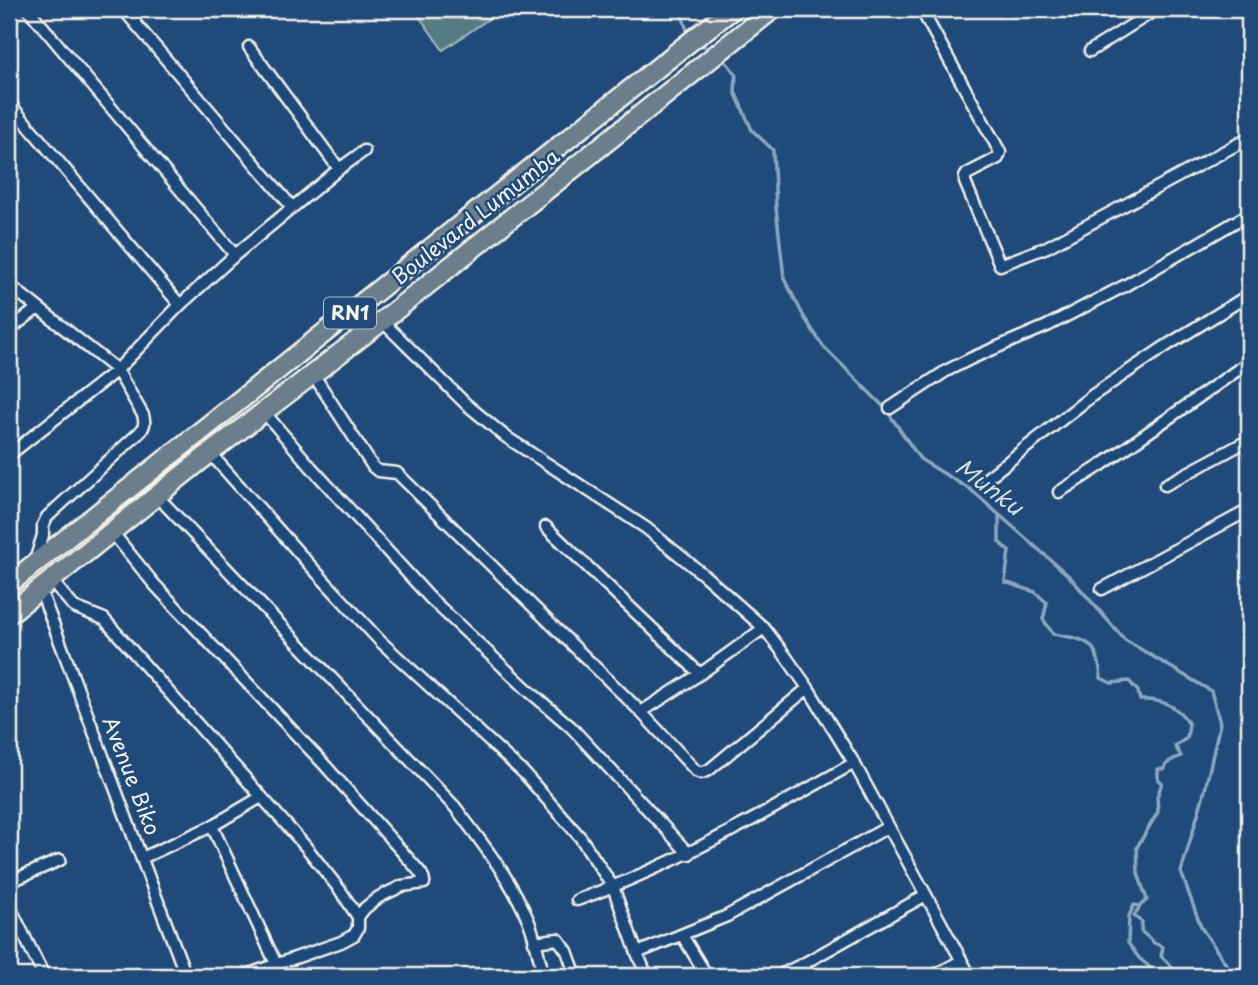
<svg xmlns="http://www.w3.org/2000/svg" width="1258" height="985" font-family="'Playpen Sans',sans-serif">
  <rect width="100%" height="100%" fill="#1f4a7a"/>
  <filter id="ink" filterUnits="userSpaceOnUse"><feTurbulence type="fractalNoise" baseFrequency=".0143" numOctaves="2"/><feDisplacementMap in="SourceGraphic" scale="14" xChannelSelector="R" yChannelSelector="G"/><feConvolveMatrix kernelMatrix="1 2 1 2 8 2 1 2 1" color-interpolation-filters="sRGB"/></filter>
  <g filter="url(#ink)">
    <path fill="#557c83" stroke="#a4b6b6" stroke-width="2" d="M414 9H503L443 50Z"/>
    <g fill="none" stroke-linecap="round" stroke-linejoin="round">
      <path stroke="#8ca8bf" stroke-width="3.5" d="M680 9 689 36
        M697 43 712 50
        M721 56 736 74 735 92 752 130 773 150 776 207 784 278 804 317 823 346 885 408 920 459 971 490 1069 576 1125 640 1211 691 1220 723 1205 790 1181 872 1201 927 1234 976
        M999 515V542L1009 551 1005 582 1035 592 1047 603 1043 619 1053 634C1087 640 1098 640 1101 678L1111 683 1129 681 1138 691 1140 700C1162 699 1177 705 1189 724L1187 738 1175 746 1181 756 1170 761 1165 766V769H1158V780L1162 783 1157 797 1158 812 1137 847 1138 873 1147 900 1140 906 1134 916 1142 922 1141 931 1154 943 1163 947 1161 956 1177 972 1173 974 1174 976
        M1140 906 1134 905 1129 916 1128 943 1139 958 1160 976"/>
      <g stroke="#f4f1e8" stroke-width="15">
        <path id="street" d="M28 9 235 255
          M123 9 292 207
          M921 9 1000 152 998 158 967 174 965 177V182L1000 265 1047 247 1249 138
          M249 47 339 169
          M1090 51 1157 9
          M9 103 180 305
          M9 285 117 370 143 415C145 422 145 426 140 432L47 517 43 525V535L35 561
          M382 321 466 404 506 437 646 528 705 576 764 628 784 654 808 688 854 763 970 976
          M9 330 38 308
          M313 374 373 467 378 471 397 473 641 712 696 771 701 773 709 770 808 688
          M890 408 946 371 972 358 1047 326 1126 285 1249 214
          M264 412 311 467 430 598 529 691 571 727 689 854
          M210 453 307 562 380 641 524 773 580 837 613 887 637 953 727 916 888 827
          M9 455 117 370 180 305 235 255 339 169 364 151
          M986 479 1093 395 1166 346 1249 295
          M1165 485 1249 440
          M1059 492 1100 466 1249 362
          M157 496 455 807C482 843 512 880 529 922 535 937 538 954 542 969L539 973 527 976
          M546 527 700 674
          M112 532 154 584 322 762 413 864C418 870 425 876 424 883L402 886 379 897 365 908 358 917V928L354 935 341 942 243 976
          M52 581 74 607 104 619 306 847 340 890 358 917
          M40 589 186 976
          M1102 589 1249 510
          M641 712 700 674 764 628
          M212 826 276 964
          M142 858 212 826 261 797
          M9 882 60 860
          M577 900C675 865 764 814 854 763
          M9 905 44 976
          M682 935 707 976
          M534 942 558 939 567 951 576 976
          M637 953 647 976
          M803 964 810 976
          M778 976 803 964 926 895
          M933 976 961 961"/>
      </g>
      <g stroke="#f4f1e8" stroke-width="23">
        <path id="highway" d="M9 584 691 41 733 9
          M9 614 210 453 382 321 773 9"/>
      </g>
      <use href="#street" stroke="#1f4a7a" stroke-width="10"/>
      <use href="#highway" stroke="#6b7e8b" stroke-width="18"/>
    </g>
  </g>
  <g text-anchor="middle" stroke-width="5" stroke-linejoin="round" paint-order="stroke">
    <rect fill="#1f4a7a" stroke="#b4bfc7" stroke-width="2" x="324" y="297.5" width="52" height="31" rx="5"/>
    <g font-size="19" font-weight="bold" fill="#f4f1e8">
      <text x="350" y="320">RN1</text>
    </g>
    <g font-size="21" fill="#f4f1e8" stroke="#1f4a7a">
      <text transform="translate(476 217) rotate(-38)" y="7">Boulevard Lumumba</text>
      <text transform="translate(131 776) rotate(69)" y="7">Avenue Biko</text>
    </g>
    <g font-size="23" font-style="italic" fill="#dadfde" stroke="#1f4a7a">
      <text transform="translate(989 487) rotate(37)" y="8">Munku</text>
    </g>
  </g>
  <rect width="1258" height="985" fill="none" stroke="#1f4a7a" stroke-width="35"/>
  <rect x="18" y="18" width="1223" height="950" fill="none" stroke="#f4f1e8" stroke-width="2.5" filter="url(#ink)"/>
</svg>
